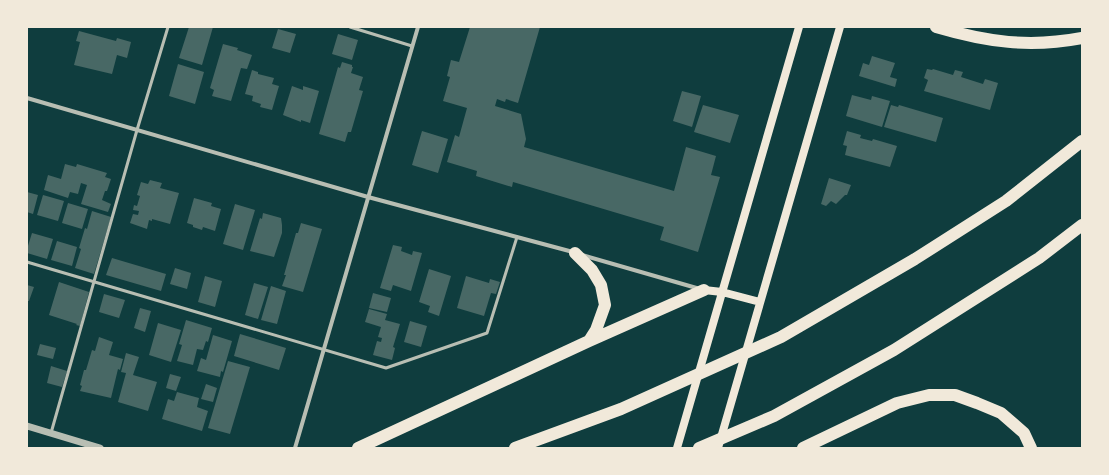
<svg xmlns="http://www.w3.org/2000/svg" width="1109" height="475" font-family="Montserrat,sans-serif">
  <rect width="100%" height="100%" fill="#0f3d3e"/>
  <path fill="#486865" d="M189 27H213L202 65 179 58Z
    M470 27H540L518 103 506 99 505 102 497 99 495 106 521 114 526 139 524 147 674 191 686 147 716 156 711 175 720 177 698 252 660 240 664 227 513 182 512 187 476 176 477 171 447 162 455 135 459 137 467 108 443 101 450 77 447 76 451 60 459 62Z
    M278 29 296 34 290 53 272 48Z
    M79 31 116 41 117 38 131 42 127 58 117 55 112 74 74 65 80 42 76 41Z
    M338 34 358 40 352 60 332 54Z
    M223 44 238 48 237 50 252 55 247 69 241 68 231 101 212 96 214 90 210 88Z
    M872 56 895 63 890 77 897 79 895 87 859 76 863 63 869 65Z
    M342 62 352 65V67H353L351 73 363 77 359 90 363 91 351 132H348L345 142 319 134 338 67 340 68Z
    M178 64 204 72 195 104 169 96Z
    M927 69 932 70 933 69 953 75 955 70 963 72 961 77 983 84 985 79 998 83 990 110 924 91 928 80 924 78Z
    M252 70 258 72V74L274 78 272 84 279 86 272 110 260 107 261 104 252 101 253 96 245 94Z
    M292 86 303 90V86L319 91 310 123 301 120V122L283 115Z
    M682 91 701 96 692 127 673 121Z
    M852 95 871 100 872 96 890 101 882 127 846 116Z
    M703 105 739 115 730 143 694 132Z
    M891 105 898 107 899 105 943 118 936 142 884 127Z
    M422 131 448 139 438 173 412 165Z
    M847 131 861 135 860 138 872 141 873 139 897 146 890 167 845 155 847 146 843 145Z
    M65 164 76 167 77 164 107 173 105 177 111 179 107 191H105L102 200 111 204 108 212 81 204 87 185 81 183 78 194 70 192 68 198 44 190 48 175 61 179Z
    M829 178 851 185 847 195H845L836 204 831 201 826 206 821 204Z
    M150 180 162 183 160 188 179 193 170 224 152 219V221L149 220 147 229 130 223 133 214 138 215 139 211 133 210 134 205 137 206 140 196 137 195 141 182 148 184Z
    M27 192 38 195 33 214 27 212Z
    M43 195 64 201 58 221 37 215Z
    M194 198 212 203 211 206 221 209 215 231 203 227 202 230 193 227V225L187 223Z
    M68 203 88 209 82 229 62 223Z
    M235 204 255 210 243 250 223 244Z
    M92 211 111 217 94 274 75 268 81 249 79 248 85 228 87 229Z
    M263 213 281 218 282 225V233L274 257 250 251 260 218 262 219Z
    M301 223 322 229 303 292 282 286 286 275H284L296 233H298Z
    M32 233 53 239 47 259 27 253V249Z
    M57 241 77 247 72 266 51 260Z
    M393 245 402 247 401 251 412 255 413 251 422 253 411 291 393 285 391 291 380 288Z
    M112 258 166 274 161 291 106 275Z
    M175 268 191 273 187 289 170 284Z
    M429 269 451 276 439 316 428 312 430 306 419 302Z
    M205 276 222 281 215 307 198 302Z
    M466 276 489 283 490 279 500 282 496 294 491 293 484 316 457 308Z
    M59 282 89 292 80 326 76 325 77 324 49 315Z
    M254 283 268 287 258 319 245 315Z
    M27 285 34 287 29 301H27Z
    M271 286 286 291 277 324 261 320Z
    M373 293 391 298 387 312 369 308Z
    M104 294 125 300 119 318 99 312Z
    M140 308 151 311 145 332 134 328Z
    M369 309 387 314 385 320 400 324 393 347 395 348 392 360 373 355 377 341 381 342 382 338 378 337 381 327 365 322Z
    M186 320 212 328 208 342 206 341 203 350 197 349 193 365 177 361 182 345 179 344Z
    M410 321 427 326 421 347 404 342Z
    M158 323 181 330 171 362 149 355Z
    M240 334 286 348 279 370 234 356Z
    M213 335 232 341 223 372 221 371 220 377 197 371 201 358 206 360Z
    M99 337 113 342 109 355 123 359 120 370 118 369 111 398 80 391 82 386 80 385 84 370H86L92 350 95 351Z
    M40 344 56 348 53 359 37 355Z
    M126 353 139 357 133 375 157 382 148 411 118 402 126 373 121 372Z
    M228 361 250 367 230 434 208 428Z
    M51 366 67 371 62 387 47 383Z
    M170 374 181 377 176 391 166 388Z
    M206 384 217 388 213 402 201 399Z
    M177 392 199 398 197 407 208 411 202 431 162 419 168 399 174 401Z"/>
  <g fill="none" stroke-linecap="round" stroke-linejoin="round">
    <path stroke="#b8beb3" stroke-width="3" d="M350 27 412 46
      M27 262 386 368 487 333 517 237
      M51 433 137 130 168 27"/>
    <path stroke="#b8beb3" stroke-width="4" d="M27 98 368 197 573 252
      M582 255 700 289
      M295 448 418 27"/>
    <path stroke="#b8beb3" stroke-width="7" d="M27 426 100 448"/>
    <path stroke="#f1e9da" stroke-width="8" d="M704 290 722 292 760 302
      M677 448 799 27
      M718 448 840 27"/>
    <path stroke="#f1e9da" stroke-width="12" d="M936 27C987 42 1029 48 1082 38
      M575 253 592 270 601 285 605 305 596 330 589 341
      M358 448 589 341 704 290
      M515 448 621 409 781 337 915 259 1006 201 1082 141
      M699 448 774 416 894 350 1039 258 1082 225
      M803 448 897 403 929 395H955L977 403 1001 413 1024 433 1031 448"/>
  </g>
  <rect width="1109" height="475" fill="none" stroke="#f1e9da" stroke-width="56"/>
</svg>
